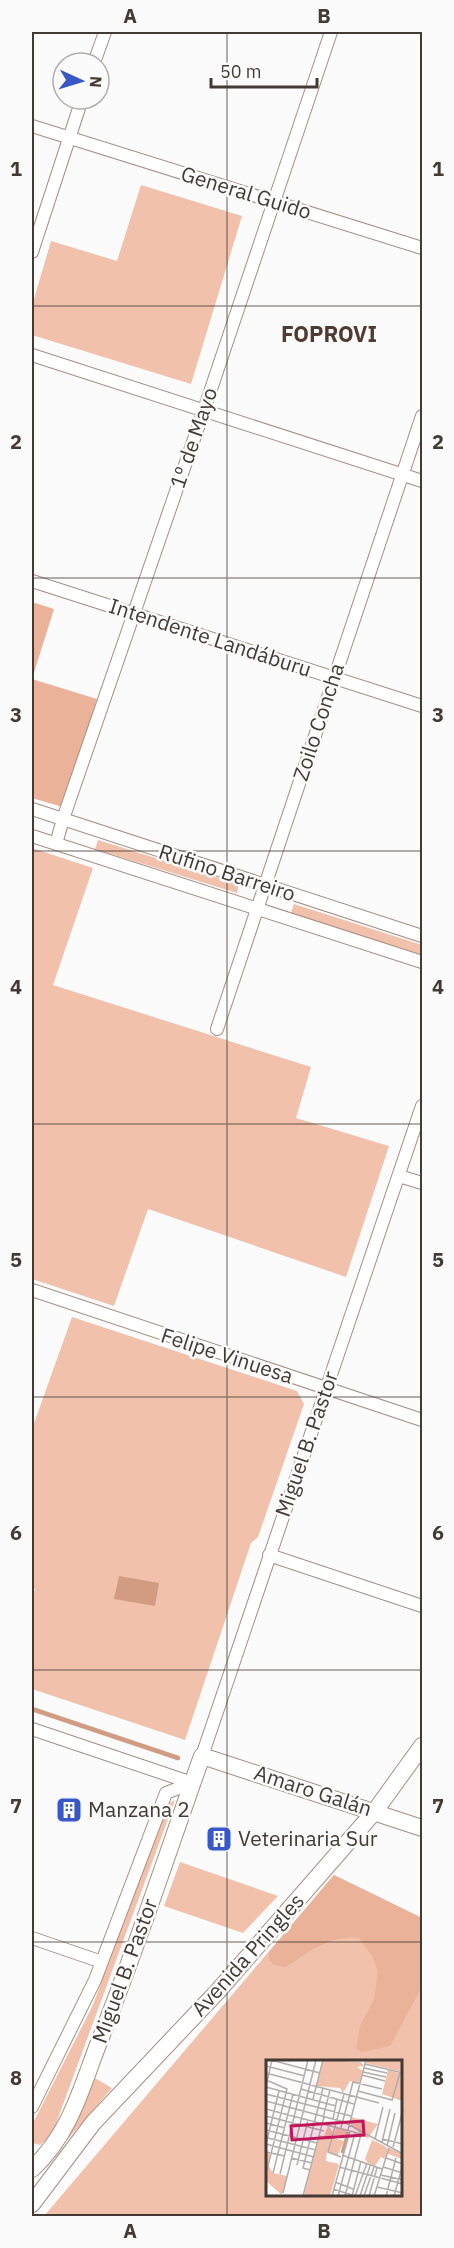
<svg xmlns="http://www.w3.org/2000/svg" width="454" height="2248" font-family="'IBM Plex Sans',sans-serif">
  <rect width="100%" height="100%" fill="#fbfbfb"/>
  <path fill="#f1c1ab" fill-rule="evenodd" d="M141 185 242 216 191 384 32 335V306L51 241 117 261Z
    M98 840 239 884 237 893 95 849Z
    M32 848 93 868 53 985 311 1067 296 1118 389 1146 346 1277 148 1209 114 1306 32 1279Z
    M294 904 422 945V955L291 913Z
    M72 1317 297 1391 304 1404 258 1537 251 1543 185 1740 32 1689V1599L35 1589 32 1587V1429Z
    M175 1800 54 2129 46 2140 40 2145 32 2143V2125L93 2005 165 1806Z
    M180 1862 278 1896 243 1933 164 1906Z
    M334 1875 422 1918V2216H44ZM268 2062H402V2196H268Z
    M93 2077 112 2088 67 2140Z"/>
  <path fill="#eab299" d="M32 602 54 609 32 679 97 699 63 807 32 798Z
    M334 1875 422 1918V1987L390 2046 362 2052 356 2049 360 2026 374 1999 378 1972 372 1956 359 1938C329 1935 310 1951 286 1967L274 1965 269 1959V1952Z"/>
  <path fill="#d29c83" d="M119 1576 159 1583 155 1606 114 1599Z"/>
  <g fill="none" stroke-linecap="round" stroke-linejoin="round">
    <path stroke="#d29c83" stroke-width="4.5" d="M32 1709 178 1758"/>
    <g stroke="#a78e83" stroke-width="14">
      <path id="street" d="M94 63 105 32
        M32 126 422 248
        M32 252 82 99
        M32 355 422 481
        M32 581 422 706
        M32 809 422 936
        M32 836 422 962
        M56 844 63 819 204 410 331 32
        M217 1029 422 416
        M399 1176 422 1183
        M32 1290 422 1420
        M269 1555 422 1606
        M32 1729 192 1783
        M202 1756 422 1106
        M32 1938 102 1962
        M32 2107 95 1980 166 1793 192 1783"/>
    </g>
    <g stroke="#a78e83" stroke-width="18">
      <path id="secondary" d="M32 2169C70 2134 81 2089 99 2042 137 1948 168 1851 202 1756L422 1828
        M32 2204 93 2123 218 1991 375 1811 422 1746"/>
    </g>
    <use href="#street" stroke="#fff" stroke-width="12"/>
    <use href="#secondary" stroke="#fff" stroke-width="16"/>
  </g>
  <path fill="none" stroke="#443a35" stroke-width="1.5" stroke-opacity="0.55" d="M227 32V2216M32 306H422M32 578H422M32 851H422M32 1124H422M32 1397H422M32 1670H422M32 1942H422"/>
  <defs>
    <g id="building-square" transform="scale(1.35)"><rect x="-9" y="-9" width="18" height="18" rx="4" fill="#3857c9" stroke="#fbfbfb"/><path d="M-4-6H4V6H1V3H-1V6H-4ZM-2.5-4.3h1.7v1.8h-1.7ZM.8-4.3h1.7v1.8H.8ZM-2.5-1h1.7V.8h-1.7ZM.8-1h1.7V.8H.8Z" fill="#fff"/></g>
  </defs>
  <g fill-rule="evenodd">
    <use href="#building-square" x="69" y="1810"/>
    <use href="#building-square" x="219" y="1839"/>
  </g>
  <g text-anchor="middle" stroke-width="5" stroke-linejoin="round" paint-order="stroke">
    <g font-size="21" fill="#443a35" stroke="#fbfbfb">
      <text transform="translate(246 193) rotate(17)" y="7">General Guido</text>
      <text transform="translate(194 438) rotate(-71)" y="7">1º de Mayo</text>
      <text transform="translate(210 638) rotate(18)" y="7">Intendente Landáburu</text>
      <text transform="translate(319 722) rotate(-72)" y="7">Zoilo Concha</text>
      <text transform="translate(227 873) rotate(18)" y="7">Rufino Barreiro</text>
      <text transform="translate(227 1356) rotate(18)" y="7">Felipe Vinuesa</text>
      <text transform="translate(307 1444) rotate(-71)" y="7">Miguel B. Pastor</text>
      <text transform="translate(313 1791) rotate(18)" y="7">Amaro Galán</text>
      <text transform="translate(248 1955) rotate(-48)" y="7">Avenida Pringles</text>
      <text transform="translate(125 1971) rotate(-70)" y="7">Miguel B. Pastor</text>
    </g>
    <g font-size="21" fill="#443a35" stroke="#fbfbfb" text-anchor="start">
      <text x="88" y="1817">Manzana 2</text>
      <text x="238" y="1846">Veterinaria Sur</text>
    </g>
    <g font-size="22" font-weight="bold" fill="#503b31" stroke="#fbfbfb">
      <text x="329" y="342">FOPROVI</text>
    </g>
  </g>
  <g transform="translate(266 2060)">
    <rect width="136" height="136" fill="#fbfbfb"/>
    <path d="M57 0 95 2 98 6 91 7 97 11 93 23 84 21 77 33 74 28 51 26ZM101 0H136V12L100 3ZM122 10 136 14V41L116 34ZM85 57 112 64 102 78 136 94V99L122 94 123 88 117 85 122 89 119 99 115 97 109 106 102 103 99 99 106 80 97 76 85 65ZM62 65 68 74 70 68 81 70 80 76 68 75 67 78 78 81 71 96 61 91 60 101 73 104 64 136H38L53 75 58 76ZM0 92 4 93 2 105 7 113 21 116 16 135 0 121Z" fill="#f1c1ab"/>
    <path fill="none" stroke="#d29c83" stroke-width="3" d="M76 93 82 72"/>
    <path fill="none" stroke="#b2aeac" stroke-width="1.5" d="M5 0 54 13M99 4 137 13M0 6 39 16M98 8 121 13M97 12 120 17M0 13 113 43M96 15 119 21M0 20 21 29 1 110M0 26 6 0M0 27 70 46M35 29 88 44M92 31 126 40 134 13M0 34 85 56M47 39 57 0M0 41 78 62 137 94M0 49 95 74M0 56 58 71M57 58 64 30M67 59 71 39M0 63 19 68M75 68 87 22 116 29M0 70 51 83M82 70 100 0M2 78 50 90M109 79 117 47M116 79 137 84M116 82 124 49M0 84 13 31M0 84 48 97M121 86 129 53M127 87 137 50M0 92 19 96M76 95 116 109M75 97 62 92 78 34M25 98 46 103M120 98 137 104M31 105 42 60M73 107 137 124M117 107 137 113M44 110 37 108 57 28M7 113 27 34M14 114 42 0M115 115 137 120M69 122 87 129M111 127 137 133M67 129 86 135M17 133 50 0M37 136 58 57M66 136 84 71M72 136 89 73M79 136 95 74M86 136 95 101M89 136 101 103M94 136 104 106M98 136 108 107M103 136 111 108M108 136 123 88M120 136 130 98M128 136 137 104"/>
    <path fill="#c2185b" fill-opacity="0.15" stroke="#c2185b" stroke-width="3" d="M97 61 98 75 26 80 25 66Z"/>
    <rect width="136" height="136" fill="none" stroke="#443a35" stroke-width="3"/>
  </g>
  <rect width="454" height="2248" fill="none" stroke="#fbfbfb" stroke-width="66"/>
  <g transform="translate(81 81) rotate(94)"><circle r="28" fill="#fbfbfb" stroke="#b2aeac" stroke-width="1.5"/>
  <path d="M0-4.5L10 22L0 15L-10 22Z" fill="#3857c9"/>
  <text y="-9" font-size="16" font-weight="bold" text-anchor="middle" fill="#443a35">N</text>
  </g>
  <path d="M211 78v9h106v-9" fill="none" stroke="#443a35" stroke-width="3"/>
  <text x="220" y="78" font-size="18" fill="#443a35" stroke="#fbfbfb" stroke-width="4.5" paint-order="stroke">50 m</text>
  <rect x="33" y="33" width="388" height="2182" fill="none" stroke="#443a35" stroke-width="2"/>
  <g font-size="20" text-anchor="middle" font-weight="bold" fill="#443a35">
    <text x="130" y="23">A</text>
    <text x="324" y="23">B</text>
    <text x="16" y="176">1</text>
    <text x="438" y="176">1</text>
    <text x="16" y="449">2</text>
    <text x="438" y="449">2</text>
    <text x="16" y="722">3</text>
    <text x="438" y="722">3</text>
    <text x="16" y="994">4</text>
    <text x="438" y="994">4</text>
    <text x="16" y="1267">5</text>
    <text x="438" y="1267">5</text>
    <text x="16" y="1540">6</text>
    <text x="438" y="1540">6</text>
    <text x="16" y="1813">7</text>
    <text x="438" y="1813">7</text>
    <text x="16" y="2085">8</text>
    <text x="438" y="2085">8</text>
    <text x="130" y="2238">A</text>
    <text x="324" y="2238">B</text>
  </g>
</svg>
